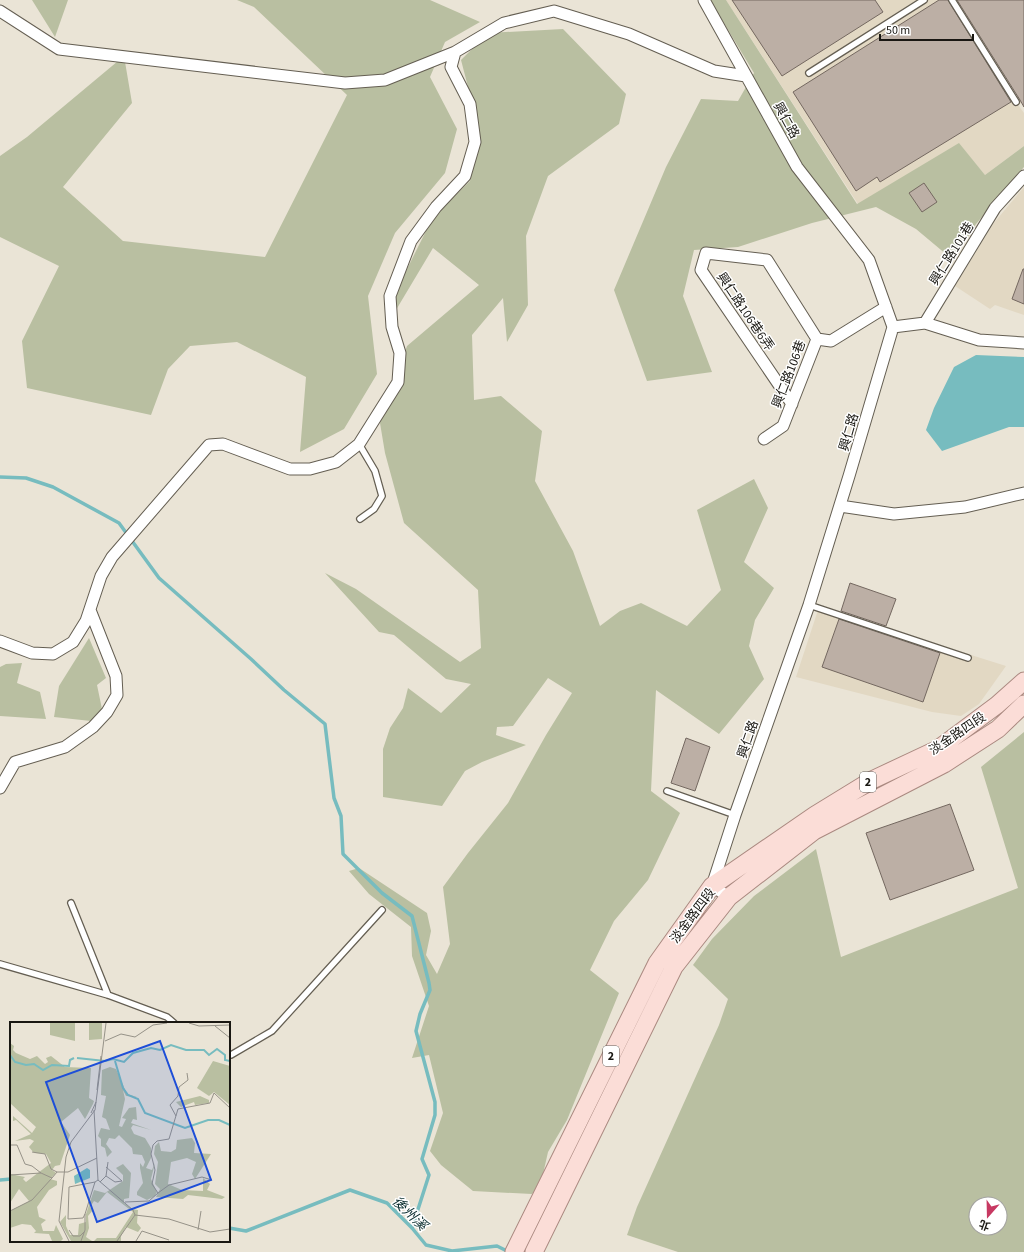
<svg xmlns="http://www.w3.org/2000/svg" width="1024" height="1252" font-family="'Source Sans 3','Noto Sans TC',sans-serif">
  <rect width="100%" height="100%" fill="#eae4d6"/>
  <path fill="#e2d8c3" d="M726 0H1024V101L1018 105 1024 113V146L985 175 959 144 858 204Z
    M1024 187V315L995 305 990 309 955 286 993 224Z
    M819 607 1006 666 979 704 961 716 932 712 796 677Z"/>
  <path fill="#b9bfa1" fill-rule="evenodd" d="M32 0H68L55 37Z
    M237 0H430L480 22 445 42 430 77 457 129 445 173 395 233 368 296 377 374 344 429 300 452 306 377 237 342 190 346 168 369 151 415 27 388 22 341 59 266 0 237V156L27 137 124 56 132 103 63 187 123 241 265 257 347 95 254 7Z
    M710 0H726L857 204 959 143 985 175 1024 146V167L976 224 953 260 916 229 876 207 812 223 738 247 694 250 683 296 712 372 647 381 614 290 666 167 701 99 738 101 754 73Z
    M563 29 626 94 619 124 548 176 526 236 528 305 507 342 503 298 472 335 474 400 501 396 542 431 535 481 573 551 600 626 620 611 641 603 687 626 721 590 697 510 754 479 768 508 744 562 774 588 755 620 749 646 764 679 719 734 656 690 651 791 680 813 648 880 614 921 590 970 619 993 567 1120 548 1152 541 1183 532 1194 473 1191 441 1165 430 1151 443 1113 429 1055 412 1058 429 1006 412 956 411 927 369 894 349 871 359 868 427 913 431 931 426 955 437 974 450 944 443 887 468 853 508 803 546 735 572 693 548 678 513 726 497 727 496 735 526 745 482 762 465 771 442 806 383 797V749L390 728 403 708 408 688 441 713 471 684 446 679 394 635 379 632 325 573 356 589 460 662 481 648 478 590 404 523 385 453 380 423 407 346 479 285 433 248 396 310 394 295 433 217 470 181 479 129 461 60 488 33Z
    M89 638 106 678 97 685 102 709 91 721 54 717 59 686Z
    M22 663 17 683 40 692 46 719 0 716V667L6 664Z
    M1024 732V1252H678L627 1235 637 1207 719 1025 728 999 693 965 712 939 754 896 816 849 841 957 1018 888 981 767ZM976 1204H1000V1228H976Z"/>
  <path fill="#77bcbf" d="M976 355 1024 357V427H1009L942 451 926 430 934 408 954 367Z"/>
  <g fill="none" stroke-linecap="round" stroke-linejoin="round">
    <path stroke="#77bcbf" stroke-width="3.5" d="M0 477 26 478 53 487 119 523 159 578 251 659 284 690 325 724 334 798 341 816 343 854 382 893 412 916 429 983 430 990 420 1014 416 1031 435 1102V1115L422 1159 429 1175 412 1228
      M0 1180 11 1179
      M229 1228 246 1231 350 1190 387 1203 412 1228 426 1245 452 1251 497 1246 509 1252"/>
  </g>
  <path fill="#bcafa5" stroke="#746860" d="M732 0H875L883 12 782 76Z
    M939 0H948L1011 102 880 182 877 177 856 191 793 92Z
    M957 0H1024V107L1020 100Z
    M924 183 937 202 922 212 909 193Z
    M1023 269H1024V304L1012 299Z
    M850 583 896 599 886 626 841 611Z
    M839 619 940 653 923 702 822 667Z
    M686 738 710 747 695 791 671 783Z
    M950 804 974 870 890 900 866 833Z"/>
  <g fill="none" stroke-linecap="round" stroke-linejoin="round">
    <g stroke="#645e52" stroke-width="8">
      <path id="lane" d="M952 0 1016 102
        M809 73 924 0
        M359 444 375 471 382 496 374 509 360 519
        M809 605 968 658
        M667 791 735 815
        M71 903 108 995
        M0 964 108 995 167 1017 174 1023
        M229 1054 231 1055 272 1031 382 910"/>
    </g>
    <g stroke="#645e52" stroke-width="13">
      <path id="street" d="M704 0 797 167 869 260 893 327 849 476 809 605 735 815 712 886 729 897
        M0 11 59 49 345 83 385 80 455 52
        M925 323 979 340 1024 343
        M893 327 925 323 995 208 1024 176
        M792 404 701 270 706 253 767 260 817 339
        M764 439 783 426 817 339 831 341 886 307
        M840 506 894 514 965 507 1024 493
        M0 641 32 653 53 654 73 642 86 621 101 576 112 557 209 445 223 444 290 469H310L336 462 359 444 398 382 400 353 392 327 390 296 411 241 436 207 465 176 475 142 470 104 451 67 455 52 504 23 554 11 629 34 714 71 746 76
        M0 788 15 762 65 747 93 727 107 712 117 695 116 676 90 610"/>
    </g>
    <g stroke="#aa8980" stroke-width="19">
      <path id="primary" d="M514 1252 657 963 712 886 815 815 872 780 938 749 997 705 1024 681
        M534 1252 674 967 729 897 814 831 944 764 998 729 1024 704"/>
    </g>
    <use href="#lane" stroke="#fff" stroke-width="5.5"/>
    <use href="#street" stroke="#fff" stroke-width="11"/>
    <use href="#primary" stroke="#fbddd7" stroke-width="17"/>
  </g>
  <g text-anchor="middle" stroke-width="3" stroke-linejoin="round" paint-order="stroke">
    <g fill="#fff" stroke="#5e5d59" stroke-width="1">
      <rect x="860" y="772" width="16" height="20" rx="3"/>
      <rect x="603" y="1046" width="16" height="20" rx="3"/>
    </g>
    <g font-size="12" font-weight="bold" fill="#191712">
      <text x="868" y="786">2</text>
      <text x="611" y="1060">2</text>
    </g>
    <g font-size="13" fill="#191712" stroke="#fff">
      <text transform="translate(787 120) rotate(61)" y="5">興仁路</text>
      <text transform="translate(951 253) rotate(-58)" y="5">興仁路101巷</text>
      <text transform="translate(746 311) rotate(56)" y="5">興仁路106巷6弄</text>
      <text transform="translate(788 374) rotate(-69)" y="5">興仁路106巷</text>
      <text transform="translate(848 432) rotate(-74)" y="5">興仁路</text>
      <text transform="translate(957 733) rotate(-34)" y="5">淡金路四段</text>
      <text transform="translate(747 739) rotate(-71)" y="5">興仁路</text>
      <text transform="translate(692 915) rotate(-53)" y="5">淡金路四段</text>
    </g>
    <g font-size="14" font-style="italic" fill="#0c2f31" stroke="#fff">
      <text transform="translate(410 1213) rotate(44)" y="5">後州溪</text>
    </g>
  </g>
  <g transform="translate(10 1022)">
    <rect width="220" height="220" fill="#eae4d6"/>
    <path d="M40 1H65V19L40 13ZM79 1H92V17L79 18ZM0 21 4 24 3 28 6 31 20 37 27 34 35 42 38 40 36 36 41 34 55 45 81 46 79 76 84 79 83 82 75 97 68 86 51 100 60 113 50 143 45 144 42 148 46 151 40 157 47 159V163L39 168 27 185 29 195 36 198 31 202 33 209H44L46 203 53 217 51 219H42L39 212 24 211 26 209 21 203 12 202 0 206V189L19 179 9 167 0 181V152L15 155 13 157 16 160 41 141 36 132 24 131 19 125 24 119 20 117 5 119 21 112 6 98 3 99V94L22 111 26 105 0 81ZM203 39 220 44V83L204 70 199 74 187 66ZM100 45 106 47 117 72 127 75 116 74 113 68 115 77 109 104 112 105 116 97 112 96 119 86 126 85 127 98 123 97 121 101 141 108 123 103 121 106 124 112 135 116 141 126V136L136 146 142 148 145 141 141 157 147 170 145 174 137 178 127 173V170L133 161 130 146V141L133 145 135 140 132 133 123 132 122 126 109 113 105 117 99 116 96 122 102 130 97 135 95 126 91 124V117L88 114 91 106 100 108 96 97 92 95 96 74 91 73 92 48ZM190 74 199 78V81L185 83 184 80 171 85 166 80ZM182 116 185 121 184 131 201 132 185 157 182 152 186 140 177 136 161 140 158 162 172 168 193 169V156L200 162 197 168 215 175 212 177 178 173 173 177 146 175 150 167 145 162 148 140 144 132 145 124 149 120 151 129 161 130 166 127 167 118ZM113 142 121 151 119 176 114 177V181L122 187 128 188 127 201 131 206 128 210 116 205 111 214V219H84L87 216H106L123 190 97 170 88 181 84 179 80 185 83 188 78 194 79 206 76 215 82 219H61L50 200 56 193V204L60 213H68L69 202 76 200V192L84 168 95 171 113 159V153L106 146Z" fill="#b9bfa1"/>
    <path d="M77 146 80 148V156L65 162 64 154Z" fill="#77bcbf"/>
    <path fill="none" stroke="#77bcbf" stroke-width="2" d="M0 33 5 40 16 43 24 42 33 48 42 43 59 44 60 38 64 36M67 36 95 39 103 37 114 40 123 31 141 26 150 28 161 23 176 28H194L199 33 207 27 215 33V38L220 39M105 39 113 66 118 73 128 77 135 91 175 106 198 98H209L220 103"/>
    <path fill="none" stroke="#969288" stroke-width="1" d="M179 1 189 4 220 3M205 4 220 16M95 19 111 12 125 15 143 3 157 1M87 68 91 34M84 88 88 158 123 188 125 193 107 219M81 91 86 80M166 94 160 83 168 74 169 65 178 58 177 51M0 123H7L15 142 22 144 31 151M22 130 35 132 41 147 47 150M0 153 31 151 42 156 47 150H58L87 136M96 154 105 160 112 159 96 145M90 160 96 154 98 140M148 171 159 163 192 155 202 158M115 180 139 179 148 171 142 162 145 148 141 132 143 123 147 119 159 117 168 87 200 81 204 71 220 86M0 189 22 178 42 156M75 192 73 196 58 197 59 165 85 160M125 193 159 197 200 210 220 207M59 208 63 214H70L74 210M188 208 191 189M59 219 49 199 56 135 61 120 85 88 96 1M71 219 75 208V192L85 160 88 158M126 219 132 209 159 218"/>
    <path fill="#1d4ed8" fill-opacity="0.15" stroke="#1d4ed8" stroke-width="2" d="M150 19 201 158 87 200 36 60Z"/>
    <rect width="220" height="220" fill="none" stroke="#191712" stroke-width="2"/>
  </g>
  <g transform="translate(988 1216) rotate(200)"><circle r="19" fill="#ffffff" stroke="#a3a2a0"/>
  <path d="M0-3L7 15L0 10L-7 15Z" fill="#c73962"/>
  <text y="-6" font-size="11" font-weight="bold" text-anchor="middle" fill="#191712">北</text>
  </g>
  <path d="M880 34v6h93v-6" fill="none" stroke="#191712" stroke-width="2"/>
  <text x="886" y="34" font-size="12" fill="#191712" stroke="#ffffff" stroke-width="3" paint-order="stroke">50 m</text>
</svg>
